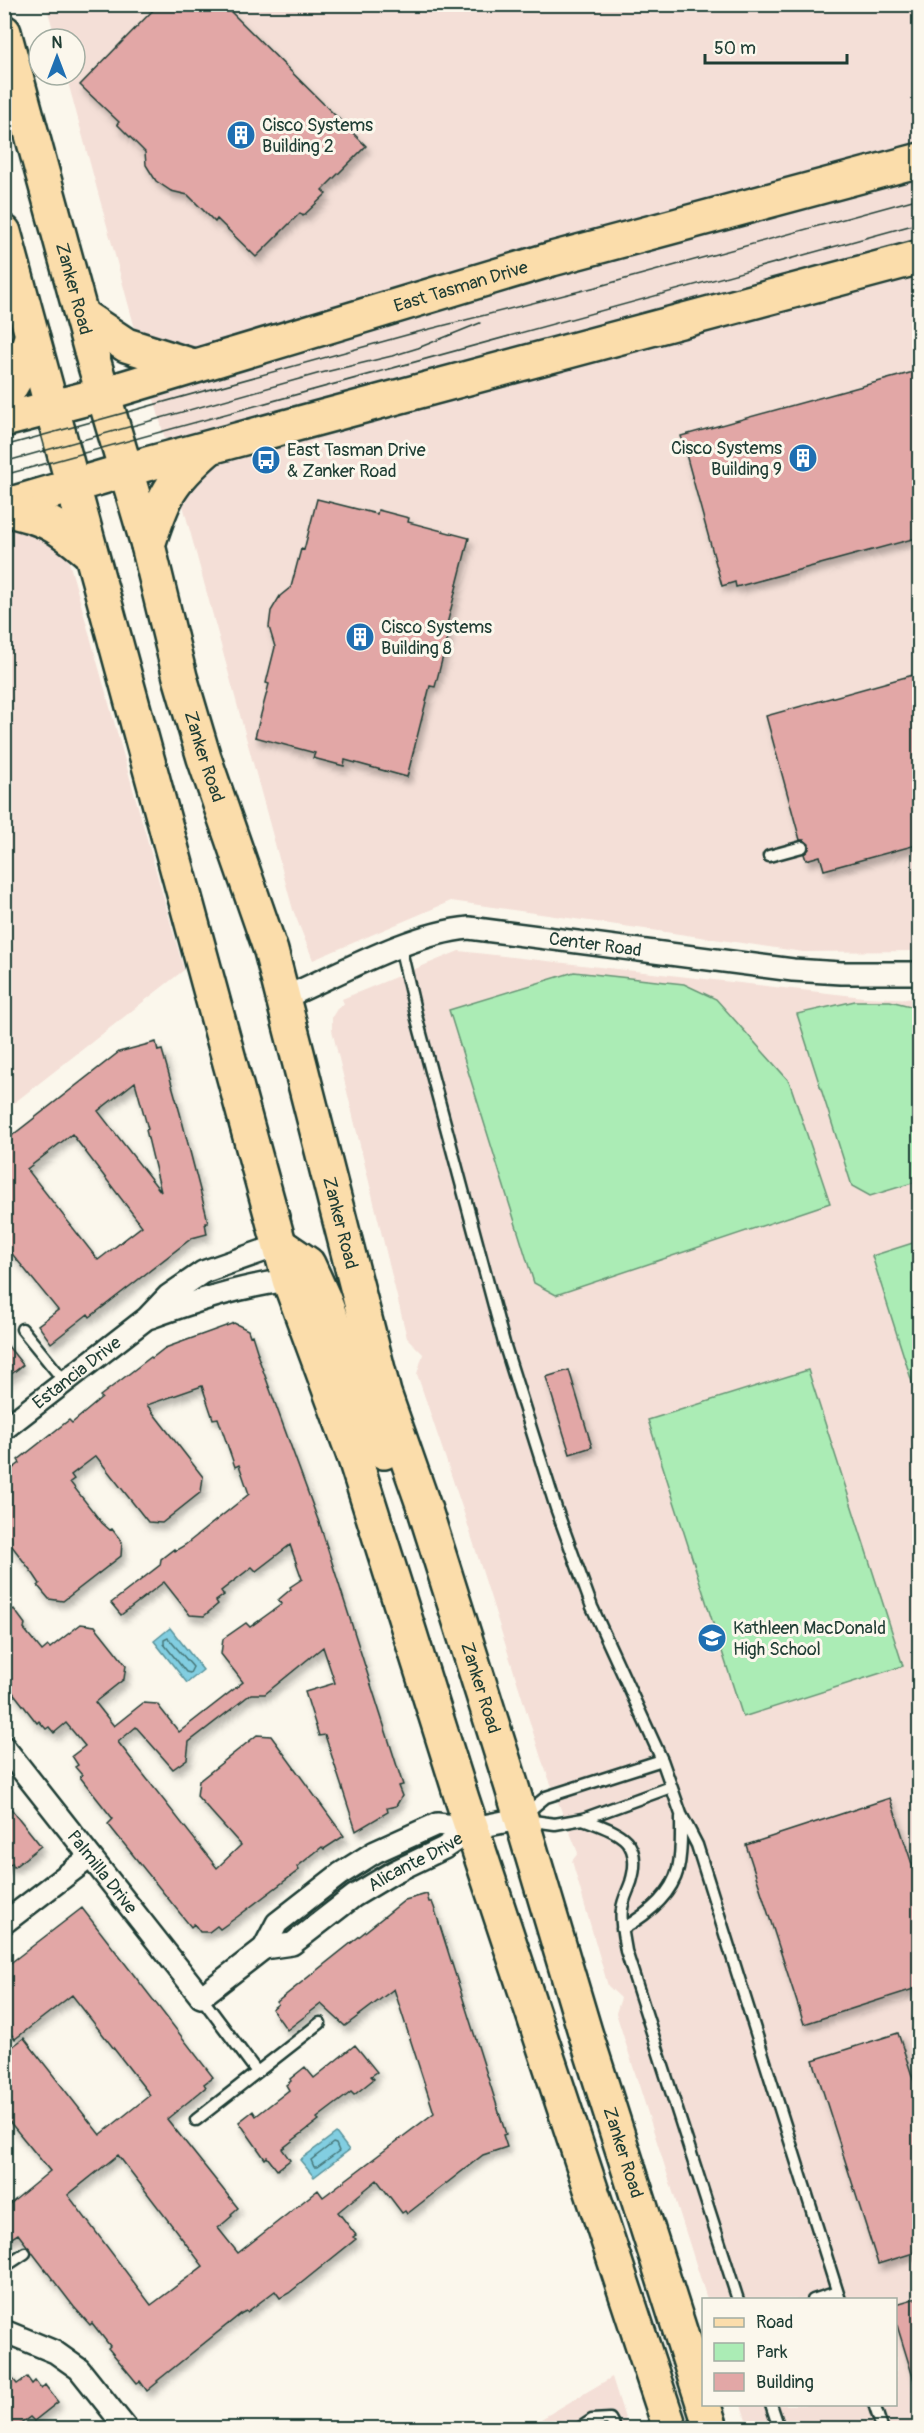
<svg xmlns="http://www.w3.org/2000/svg" width="924" height="2433" font-family="Pangolin,sans-serif">
  <defs>
    <filter id="shadow"><feDropShadow dx="3.5" dy="6" stdDeviation="3" flood-color="#0004"/></filter>
  </defs>
  <rect width="100%" height="100%" fill="#fbf7ec"/>
  <filter id="ink" filterUnits="userSpaceOnUse"><feTurbulence type="fractalNoise" baseFrequency=".0167" numOctaves="2"/><feDisplacementMap in="SourceGraphic" scale="12" xChannelSelector="R" yChannelSelector="G"/><feConvolveMatrix kernelMatrix="1 2 1 2 8 2 1 2 1" color-interpolation-filters="sRGB"/></filter>
  <g filter="url(#ink)">
    <path fill="#f4dfd7" d="M46 5H919V951L803 952 451 901 313 960 293 910 66 75H75V39H56Z
      M55 512 184 970 5 1110V528Z
      M459 951 863 997 919 999V2428H749L741 2405 896 2404V2300L707 2299 616 2013 621 1998 608 1986 572 1861 578 1853 542 1761 465 1516 417 1374 423 1354 407 1338 332 1030V1017L337 1009 344 1004 342 999Z
      M612 2377 628 2428H526Z"/>
    <path fill="#abecb5" stroke="#659474" stroke-width="1.5" d="M574 972 684 984 716 999 789 1081 830 1203 556 1295 534 1283 449 1010Z
      M855 1001H890L919 1008V1181L870 1196 852 1186 797 1014Z
      M919 1241H920L919 1404 872 1256Z
      M808 1370 903 1666 743 1717 648 1420Z"/>
    <path fill="#82cee1" stroke="#5a949c" stroke-width="1.5" d="M170 1628 203 1670 187 1683 154 1641Z
      M336 2133 349 2150 314 2177 300 2160Z"/>
    <g fill="none" stroke-linecap="round" stroke-linejoin="round">
      <path stroke="#477779" stroke-width="1.5" d="M168 1638 193 1667 190 1673 186 1672 164 1644V1640Z
        M333 2143 336 2144 339 2151 317 2167H314L311 2160Z"/>
    </g>
    <path fill="#e2a7a6" stroke="#1f3d34" stroke-width="1.5" fill-rule="evenodd" filter="url(#shadow)" d="M159 4H223L366 146 322 190 326 194 303 216 300 213 256 257 217 219 215 222 188 195 171 191 156 181 146 165 145 152 117 124 119 122 80 85Z
      M917 371 920 379V537L736 587 735 582 722 586 681 436Z
      M317 499 377 514 378 510 409 518 408 522 469 538 445 632 449 633 435 687 430 686 407 777 345 760 344 766 313 758 315 753 255 737 269 684 266 683 275 647 269 627 271 611 280 596 291 587 301 549 304 550Z
      M920 673V844L824 870 820 856 806 860 804 854 809 849V844L804 840H800L766 716Z
      M156 1042 158 1051 162 1050 180 1113 206 1213 208 1223H205L207 1234 192 1238 90 1317 88 1314 51 1343 38 1325 58 1310 4 1244V1146L11 1141 9 1138 119 1052ZM135 1082 148 1129 146 1130 161 1192 98 1111ZM72 1134 142 1226 98 1260 27 1169Z
      M234 1323 248 1330 250 1336 252 1335 258 1354H257L321 1528 403 1785 398 1786 402 1796 396 1806 387 1808 388 1812 356 1831 325 1735 319 1736 305 1692 335 1683 323 1647 265 1694H251L189 1742 187 1759 173 1769 136 1727 118 1742 217 1868 241 1845 197 1796 199 1781 257 1735 271 1736 344 1836 324 1849 322 1847 297 1867 299 1870 237 1917 220 1929 217 1926 209 1932H200L194 1924 191 1927 108 1824 113 1819 80 1777 82 1775 75 1767 78 1765 72 1756 85 1746 66 1723 54 1733 49 1727 46 1729 39 1721 37 1723 4 1681V1616L14 1609 25 1624 24 1629 42 1651 48 1646 50 1648 81 1624 95 1626 126 1665 124 1679 95 1702 114 1726 143 1703 157 1704 179 1732 243 1682 221 1654 223 1639 246 1623 250 1627 282 1604 278 1600 291 1589 290 1587 302 1579 290 1545 256 1571 252 1567 221 1591 224 1595 216 1601 218 1604 204 1616 190 1615 164 1582 121 1615 111 1603 160 1565 161 1559 174 1549 175 1551 185 1545 249 1494 239 1465 235 1467 218 1418 213 1419 202 1386 147 1405 203 1477 201 1492 162 1523 148 1522 96 1456 71 1475 74 1479 70 1482 102 1523 110 1530 112 1529 122 1542 121 1556 63 1601 49 1599 38 1586 40 1584 34 1575 5 1537 4 1475 20 1463 18 1460 69 1420 72 1423 102 1398 100 1396 151 1357 152 1358 165 1348Z
      M4 1341 23 1365 4 1380Z
      M569 1370 592 1447 570 1454 546 1377Z
      M890 1798 920 1888V1987L804 2024 746 1845Z
      M4 1800 41 1846 14 1867 12 1863 4 1869Z
      M427 1894 429 1902H432L434 1907 503 2125 506 2134 503 2135 507 2147 483 2155 407 2214 405 2211 402 2213 377 2180 338 2212 356 2235 353 2237 356 2239 289 2293 280 2298 275 2291 247 2312 246 2311 242 2313 157 2381 158 2382 147 2391 140 2381 137 2383 108 2348 110 2346 92 2323 90 2325 74 2307 18 2234 4 2243V2209L50 2171 4 2115V2053L24 2038 100 2135 150 2095 72 1995 15 2039 4 2025V1968L82 1908 213 2077 204 2084 206 2087 199 2093 167 2119 238 2208 231 2214 232 2216 218 2228 238 2253 318 2190 323 2197 434 2113 394 1989 345 2026 321 2004 287 2030 272 2009 278 2004 277 2002 405 1900ZM118 2155 203 2266 151 2305 68 2195Z
      M898 2033 920 2100V2251L878 2264 813 2060Z
      M355 2045 377 2072 371 2076 374 2079 354 2095 351 2092 346 2096 317 2118 319 2120 282 2149 290 2160 277 2170 267 2157 265 2159 239 2122 253 2111 256 2116 289 2090 286 2085 291 2081 290 2079 305 2067 314 2078Z
      M920 2297V2387H916L896 2322V2304Z
      M4 2368 17 2384 27 2377 32 2384 35 2381 41 2389 45 2385 58 2402 34 2421 30 2417 15 2428H4Z"/>
    <g fill="none" stroke-linecap="round" stroke-linejoin="round">
      <g stroke="#1f3d34" stroke-width="15">
        <path id="lane" d="M769 856 802 847
          M400 946 417 1019 504 1343 556 1508 592 1607 662 1760 681 1814 697 1845 840 2300
          M22 1329 65 1382
          M524 1815 546 1797 662 1760
          M583 1819C617 1832 644 1839 631 1882 628 1891 623 1900 622 1909 620 1923 624 1938 626 1951L738 2300
          M526 1820 555 1824 583 1819 671 1787
          M622 1929C645 1916 671 1896 678 1869 682 1852 681 1834 681 1817
          M201 1997 257 2072
          M196 2120 320 2023
          M4 2267 25 2253
          M813 2300 837 2292
          M771 2404 779 2428
          M874 2404 882 2428
          M580 2428 592 2420 610 2419 615 2428"/>
      </g>
      <g stroke="#1f3d34" stroke-width="26">
        <g id="street">
          <path id="s1" d="M284 998C339 974 411 933 469 928L793 970 841 973H920"/>
          <path d="M151 1317C196 1301 241 1286 289 1280"/>
          <path id="s2" d="M4 1429 147 1318 168 1296 203 1272 280 1245"/>
          <path id="s3" d="M4 1747 201 1997 264 1948 277 1923 340 1874 375 1852 437 1824 473 1828 519 1819"/>
          <path d="M4 1923 90 1857"/>
          <path id="s4" d="M264 1948 292 1944 354 1896 394 1872 444 1848 473 1828"/>
          <path d="M4 2331 55 2352 79 2369 126 2428"/>
        </g>
      </g>
      <g stroke="#1f3d34" stroke-width="38">
        <g id="primary">
          <path id="s5" d="M4 32 95 366 148 545 180 677 204 758 271 951 384 1393 424 1507 511 1784 585 2032 711 2428"/>
          <path d="M4 232 289 1280 355 1459 462 1799 670 2428"/>
          <path d="M81 315 126 345 193 366"/>
          <path d="M4 398 18 374 32 335"/>
          <path id="s6" d="M4 420 103 394 552 259 920 160"/>
          <path d="M4 506 147 464 920 257"/>
          <path d="M4 509C48 519 57 525 91 554"/>
          <path d="M148 545C164 496 169 483 208 449"/>
          <path d="M280 1245 308 1264 323 1297 378 1443 384 1452"/>
        </g>
      </g>
      <use href="#lane" stroke="#fbf7ec" stroke-width="10"/>
      <use href="#street" stroke="#fbf7ec" stroke-width="21"/>
      <use href="#primary" stroke="#fbddab" stroke-width="33"/>
      <path stroke="#1f3d34" stroke-width="1.5" d="M4 446 414 333 596 287 920 198
        M4 462 317 374 392 356 418 348 480 323
        M4 475 920 223"/>
    </g>
  </g>
  <defs>
    <g id="building-disc" transform="scale(1.5)"><circle r="9.5" fill="#1f6fb2" stroke="#fbf7ec"/><path d="M-4-6H4V6H1V3H-1V6H-4ZM-2.5-4.3h1.7v1.8h-1.7ZM.8-4.3h1.7v1.8H.8ZM-2.5-1h1.7V.8h-1.7ZM.8-1h1.7V.8H.8Z" fill="#fff"/></g>
    <g id="bus-disc" transform="scale(1.5)"><circle r="9.5" fill="#1f6fb2" stroke="#fbf7ec"/><path d="M-5-6H5V4H4V6H2V4H-2V6H-4V4H-5ZM-3.5-4V0h7V-4ZM-3.5 1.2v1.5H-2V1.2ZM2 1.2v1.5H3.5V1.2Z" fill="#fff"/></g>
    <g id="school-disc" transform="scale(1.5)"><circle r="9.5" fill="#1f6fb2" stroke="#fbf7ec"/><path d="M0-5L7-2L0 1L-7-2ZM-4 1L0 2.5L4 1V4Q0 6-4 4Z" fill="#fff"/></g>
  </defs>
  <g fill-rule="evenodd">
    <use href="#building-disc" x="241" y="135"/>
    <use href="#building-disc" x="803" y="458"/>
    <use href="#bus-disc" x="266" y="460"/>
    <use href="#building-disc" x="360" y="637"/>
    <use href="#school-disc" x="712" y="1638"/>
  </g>
  <g text-anchor="middle" stroke-width="6" stroke-linejoin="round" paint-order="stroke">
    <g font-size="18" fill="#1f3d34" stroke="#fbf7ec" text-anchor="start">
      <text x="262" y="131">Cisco Systems<tspan x="262" dy="21">Building 2</tspan></text>
      <text x="782" y="454" text-anchor="end">Cisco Systems<tspan x="782" dy="21">Building 9</tspan></text>
      <text x="287" y="456">East Tasman Drive<tspan x="287" dy="21">&amp; Zanker Road</tspan></text>
      <text x="381" y="633">Cisco Systems<tspan x="381" dy="21">Building 8</tspan></text>
      <text x="733" y="1634">Kathleen MacDonald<tspan x="733" dy="21">High School</tspan></text>
    </g>
    <g font-size="18" fill="#1f3d34" stroke="#fbf7ec">
      <text dy="6" stroke="none"><textPath href="#s6" startOffset="476">East Tasman Drive</textPath></text>
      <text dy="6" stroke="none"><textPath href="#s5" startOffset="266">Zanker Road</textPath></text>
      <text dy="6" stroke="none"><textPath href="#s5" startOffset="752">Zanker Road</textPath></text>
      <text dy="6" stroke="none"><textPath href="#s1" startOffset="326">Center Road</textPath></text>
      <text dy="6" stroke="none"><textPath href="#s5" startOffset="1238">Zanker Road</textPath></text>
      <text dy="6" stroke="none"><textPath href="#s2" startOffset="92">Estancia Drive</textPath></text>
      <text dy="6" stroke="none"><textPath href="#s5" startOffset="1724">Zanker Road</textPath></text>
      <text dy="6" stroke="none"><textPath href="#s4" startOffset="177">Alicante Drive</textPath></text>
      <text dy="6" stroke="none"><textPath href="#s3" startOffset="159">Palmilla Drive</textPath></text>
      <text dy="6" stroke="none"><textPath href="#s5" startOffset="2210">Zanker Road</textPath></text>
    </g>
  </g>
  <rect width="924" height="2433" fill="none" stroke="#fbf7ec" stroke-width="24"/>
  <rect x="12" y="12" width="900" height="2409" fill="none" stroke="#1f3d34" stroke-width="2" filter="url(#ink)"/>
  <rect x="702" y="2298" width="195" height="108" fill="#fbf7ec" stroke="#a3ada2" stroke-width="1.5"/>
  <rect x="714" y="2318" width="30" height="9" fill="#fbddab" stroke="#a3ada2" stroke-width="1.5"/>
  <text x="756" y="2328" font-size="18" fill="#1f3d34">Road</text>
  <rect x="714" y="2343" width="30" height="18" fill="#abecb5" stroke="#a3ada2" stroke-width="1.5"/>
  <text x="756" y="2358" font-size="18" fill="#1f3d34">Park</text>
  <rect x="714" y="2373" width="30" height="18" fill="#e2a7a6" stroke="#a3ada2" stroke-width="1.5"/>
  <text x="756" y="2388" font-size="18" fill="#1f3d34">Building</text>
  <g transform="translate(57 57)"><circle r="28" fill="#fbf7ec" stroke="#a3ada2" stroke-width="1.5"/>
  <path d="M0-4.5L10 22L0 15L-10 22Z" fill="#1f6fb2"/>
  <text y="-9" font-size="16" font-weight="bold" text-anchor="middle" fill="#1f3d34">N</text>
  </g>
  <path d="M705 54v9h142v-9" fill="none" stroke="#1f3d34" stroke-width="3"/>
  <text x="714" y="54" font-size="18" fill="#1f3d34" stroke="#fbf7ec" stroke-width="4.5" paint-order="stroke">50 m</text>
</svg>
